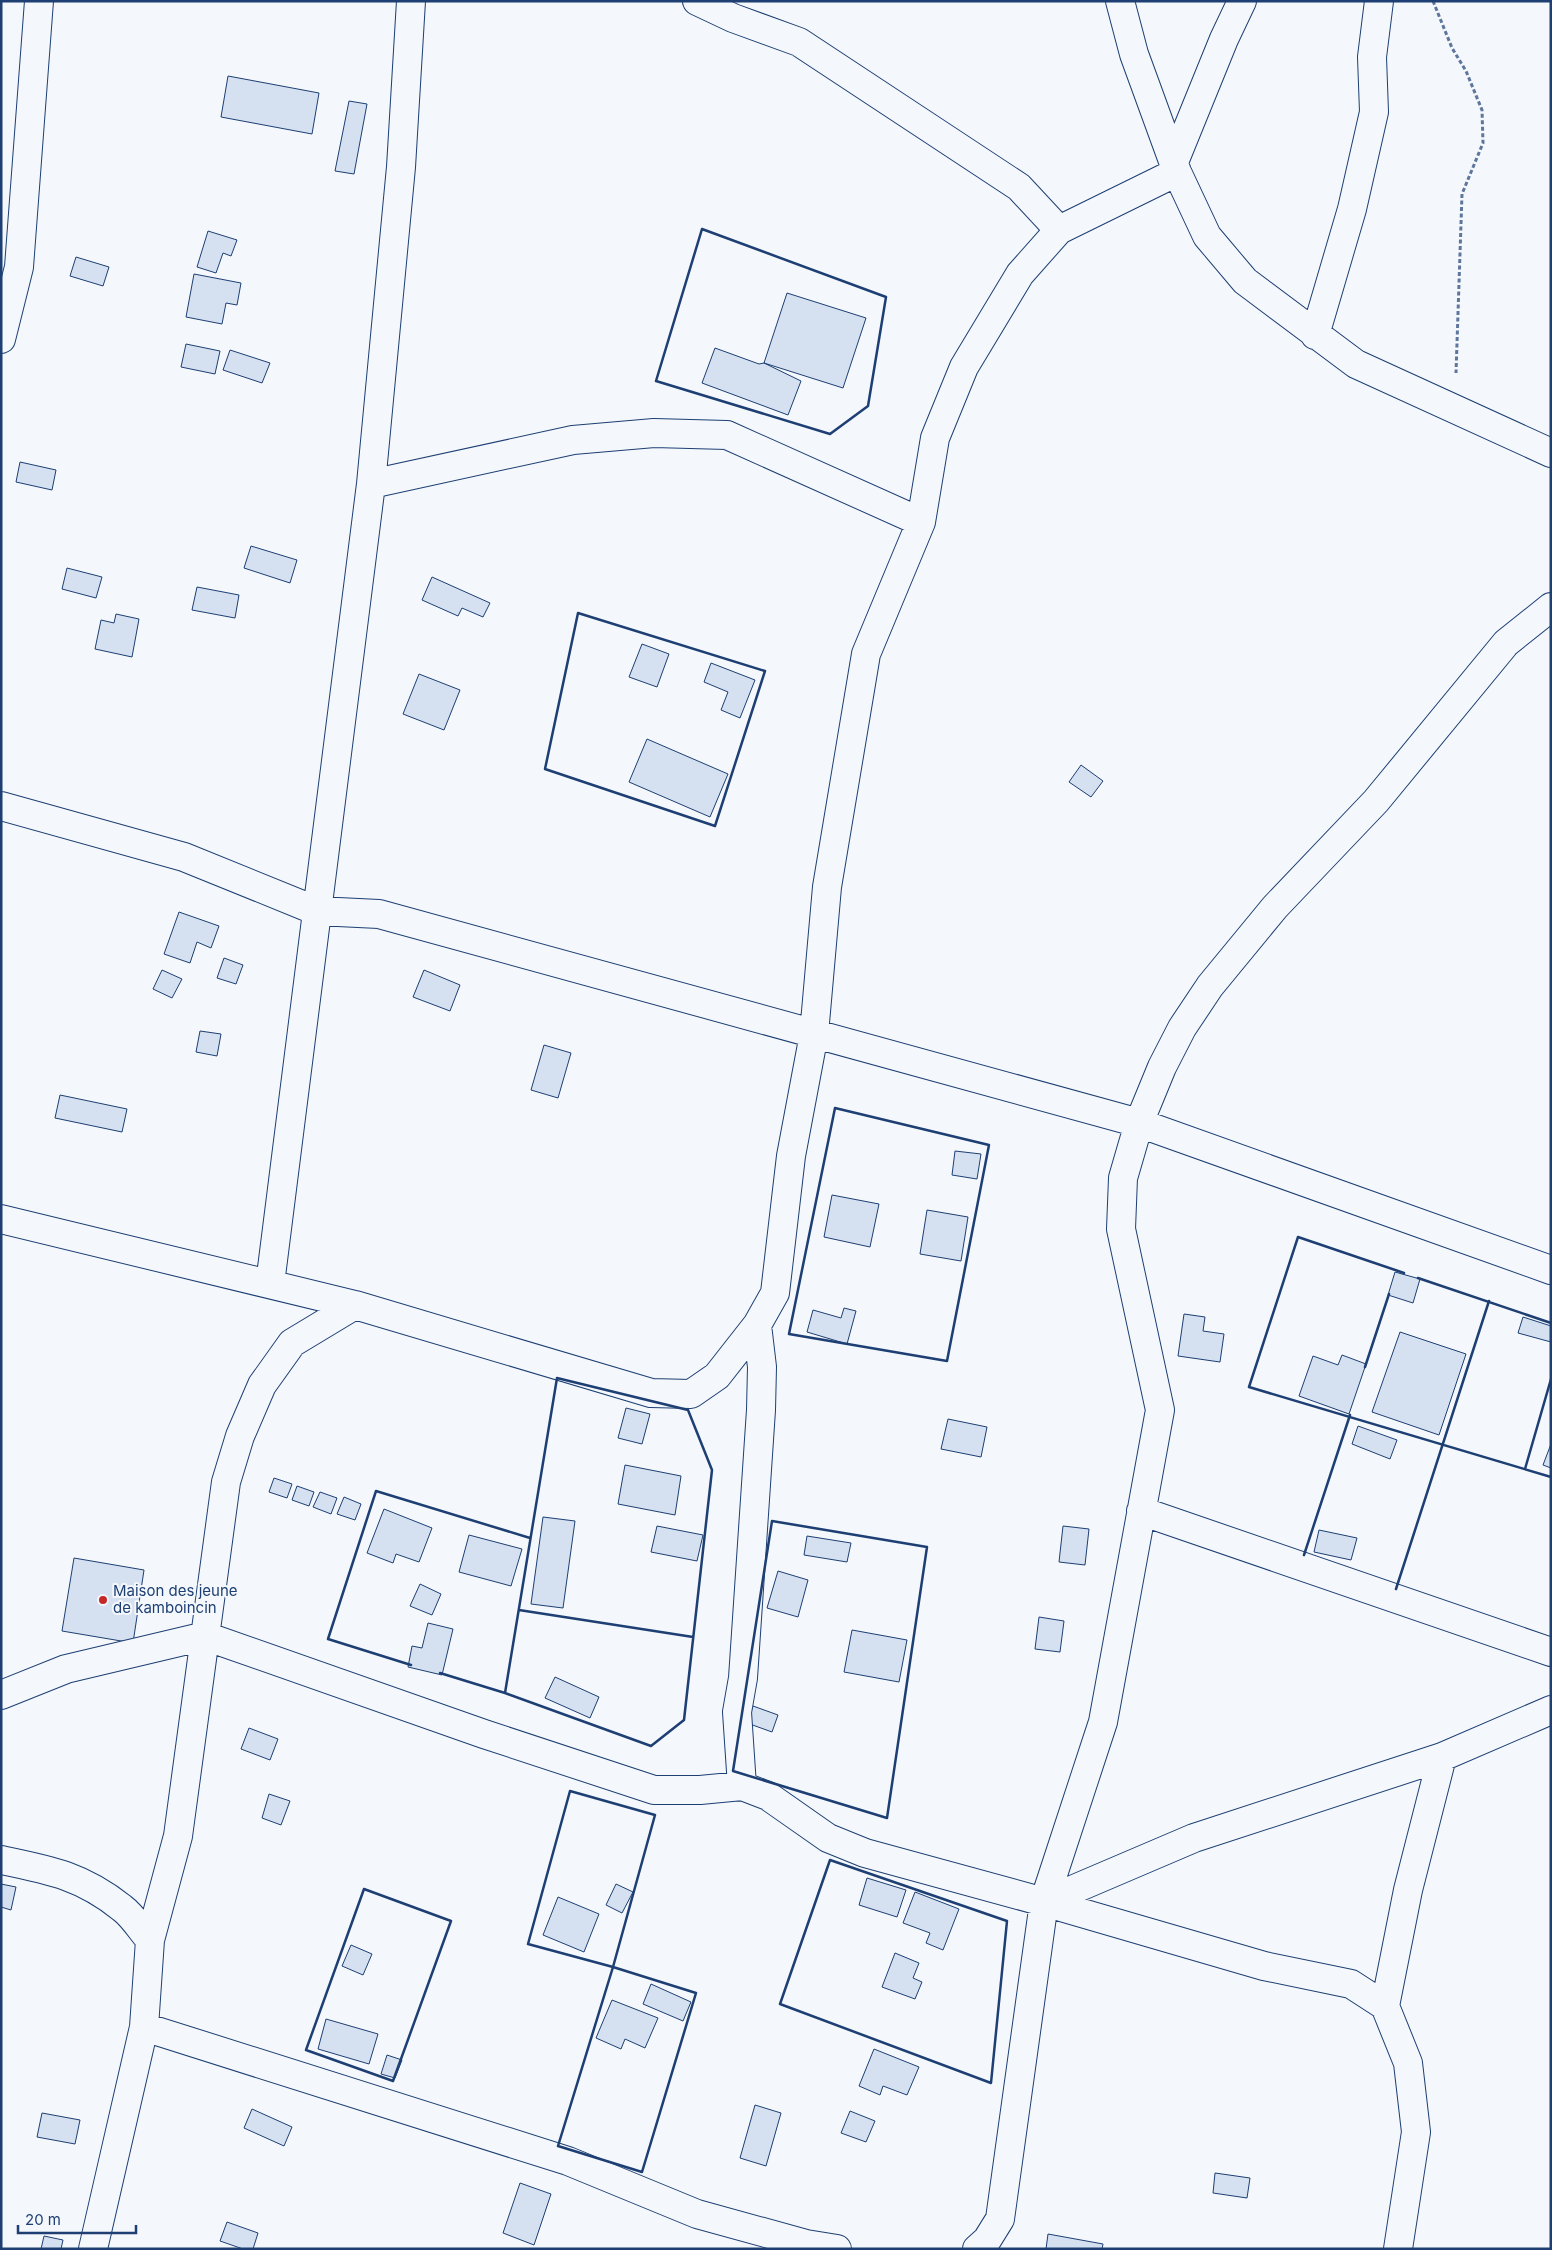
<svg xmlns="http://www.w3.org/2000/svg" width="1552" height="2250" font-family="Inter,sans-serif">
  <rect width="100%" height="100%" fill="#f4f7fb"/>
  <path fill="#d5e0f0" stroke="#1d3f73" d="M228 76 319 93 312 134 221 117Z
    M349 101 367 104 354 174 335 171Z
    M208 231 237 240 231 256 223 253 216 273 197 267Z
    M76 257 109 267 103 286 70 276Z
    M194 274 241 283 237 305 226 303 222 324 186 317Z
    M787 293 866 318 843 388 764 363Z
    M186 344 220 351 215 374 181 367Z
    M715 348 759 364 764 363 801 381 788 415 702 383Z
    M230 350 270 363 262 383 223 370Z
    M20 462 56 470 52 490 16 482Z
    M251 546 297 560 290 583 244 568Z
    M67 568 102 577 96 598 62 589Z
    M432 577 490 603 483 617 462 608 458 616 422 600Z
    M197 587 239 595 235 618 192 610Z
    M116 614 139 619 132 657 95 649 101 620 114 623Z
    M642 644 669 654 657 687 629 677Z
    M711 663 755 680 740 718 721 710 728 692 704 682Z
    M419 674 460 690 444 730 403 714Z
    M647 739 728 774 710 817 629 782Z
    M1081 765 1103 781 1091 797 1069 782Z
    M179 912 219 926 211 948 197 942 190 963 164 954Z
    M224 958 243 965 236 984 217 978Z
    M162 970 182 979 172 998 153 989Z
    M424 970 460 985 450 1011 413 997Z
    M200 1031 221 1034 217 1056 196 1052Z
    M544 1045 571 1053 558 1098 531 1090Z
    M60 1095 127 1109 122 1132 55 1118Z
    M955 1151 981 1154 977 1179 952 1175Z
    M832 1195 879 1204 870 1247 824 1237Z
    M927 1210 968 1217 961 1261 920 1254Z
    M1395 1272 1420 1279 1413 1303 1388 1295Z
    M844 1308 856 1311 847 1344 807 1332 813 1310 841 1318Z
    M1184 1314 1205 1317 1203 1331 1224 1334 1220 1362 1178 1356Z
    M1523 1317 1551 1326V1342L1518 1333Z
    M1400 1332 1466 1354 1439 1435 1372 1412Z
    M1342 1355 1366 1364 1349 1414 1299 1396 1313 1356 1338 1365Z
    M626 1408 650 1414 642 1444 618 1438Z
    M948 1419 987 1427 981 1457 941 1449Z
    M1358 1426 1397 1440 1390 1459 1352 1444Z
    M1551 1444V1468L1543 1465Z
    M625 1465 681 1476 675 1515 618 1504Z
    M274 1478 292 1484 287 1498 269 1492Z
    M297 1486 314 1492 309 1506 292 1500Z
    M320 1492 337 1498 331 1514 313 1507Z
    M344 1497 361 1504 355 1520 337 1514Z
    M384 1509 432 1528 419 1562 396 1554 393 1563 367 1553Z
    M543 1517 575 1521 563 1608 531 1604Z
    M657 1526 703 1535 697 1561 651 1552Z
    M1063 1526 1089 1529 1085 1565 1059 1562Z
    M1319 1530 1357 1538 1351 1560 1314 1552Z
    M469 1535 522 1549 511 1586 459 1572Z
    M807 1536 851 1543 847 1562 804 1555Z
    M74 1558 144 1570 133 1643 62 1631Z
    M778 1571 808 1580 798 1617 767 1608Z
    M420 1584 441 1594 432 1615 410 1606Z
    M1039 1617 1064 1621 1060 1652 1035 1649Z
    M428 1623 453 1629 442 1675 408 1667 412 1646 422 1648Z
    M852 1630 907 1640 899 1682 844 1672Z
    M555 1677 599 1697 590 1718 545 1698Z
    M753 1706 778 1715 772 1732 747 1723Z
    M249 1728 278 1739 270 1760 241 1749Z
    M269 1794 290 1801 281 1825 262 1818Z
    M867 1878 906 1890 897 1917 859 1905Z
    M1 1884 16 1887 11 1910 1 1907Z
    M616 1884 633 1892 622 1913 606 1905Z
    M915 1892 959 1909 943 1950 926 1943 930 1933 903 1923Z
    M558 1897 599 1914 584 1952 543 1935Z
    M351 1945 372 1954 363 1975 342 1966Z
    M895 1953 919 1963 913 1978 922 1982 915 1999 882 1987Z
    M651 1984 691 2002 683 2021 643 2004Z
    M612 2000 658 2018 645 2048 625 2039 621 2049 596 2038Z
    M326 2019 378 2034 369 2064 318 2049Z
    M874 2049 919 2067 907 2095 883 2086 880 2095 859 2086Z
    M387 2055 402 2060 395 2078 381 2074Z
    M755 2105 781 2113 766 2166 740 2158Z
    M252 2109 292 2127 284 2146 244 2128Z
    M850 2111 875 2121 866 2142 841 2133Z
    M42 2113 80 2120 75 2144 37 2137Z
    M1215 2173 1250 2178 1247 2198 1213 2193Z
    M520 2183 551 2194 534 2245 503 2233Z
    M227 2222 258 2233 253 2249H243L220 2241Z
    M1048 2234 1103 2244 1102 2249H1046Z
    M44 2236 63 2240 61 2249H41Z"/>
  <g fill="none" stroke-linecap="round" stroke-linejoin="round">
    <g stroke="#1d3f73" stroke-width="30">
      <path id="minor" d="M697 1 733 18 799 42 1019 187 1059 230
        M1120 1 1134 54 1177 172 1207 236 1245 281 1356 364 1551 453
        M1174 162 1224 39 1242 1
        M1315 335 1352 209 1374 112 1372 57 1379 1
        M1 339 19 267 39 1
        M371 484 573 440 654 433 727 435 921 522
        M1 806 184 857 317 911 379 914 1139 1123 1551 1270
        M1 1219 355 1305
        M270 1284 371 484 401 167 411 1
        M1141 1511 1551 1652
        M1 1695 66 1669 205 1636 484 1734 654 1790H700L742 1786 768 1796 828 1838 865 1853 1044 1902 1264 1966 1351 1984 1385 2006 1408 2063 1416 2132 1398 2249
        M742 1786 737 1712 743 1678 761 1410 762 1367 757 1325
        M1 1860C50 1870 82 1876 122 1908 133 1916 141 1930 150 1940L144 2027 93 2249
        M1044 1902 1194 1838 1442 1757 1551 1710
        M150 1940 178 1836 226 1482 240 1436 262 1385 292 1343 355 1305 651 1393 691 1394 717 1376 757 1325 775 1293 791 1156 814 1034 827 887 866 654 921 522 935 438 964 367 1020 274 1059 230 1177 172
        M1385 2006 1408 1890 1442 1757
        M144 2027 568 2161 697 2214 806 2244
        M804 2249 806 2244 837 2249
        M977 2249 987 2240 1000 2219 1044 1902 1103 1722 1160 1410 1121 1229 1123 1178 1139 1123 1162 1067 1182 1028 1210 986 1275 907 1376 801 1506 643 1551 607"/>
    </g>
    <path stroke="#5e769c" stroke-width="3" stroke-dasharray="4 2.5" stroke-linecap="butt" d="M1433 1 1452 48 1466 71 1482 110 1483 143 1462 194 1456 373"/>
    <use href="#minor" stroke="#f4f7fb" stroke-width="28"/>
    <path stroke="#1d3f73" stroke-width="2.5" d="M702 229 886 297 868 406 830 434 656 381Z
      M578 613 765 671 715 826 545 769Z
      M835 1108 989 1145 947 1361 789 1334Z
      M1404 1273 1298 1237 1249 1387 1551 1477
      M1418 1278 1551 1323
      M1365 1367 1389 1294
      M557 1378 688 1410 712 1470 684 1720 651 1746 505 1693Z
      M1525 1469 1551 1379
      M772 1521 927 1547 887 1818 733 1771Z
      M1304 1555 1350 1415
      M1396 1589 1489 1301
      M519 1610 693 1637
      M411 1665 328 1639 376 1491 530 1538
      M440 1673 505 1693
      M570 1791 655 1815 613 1967 528 1944Z
      M830 1860 1007 1921 991 2083 780 2004Z
      M364 1889 451 1921 393 2081 306 2050Z
      M613 1967 696 1993 642 2172 558 2146Z"/>
  </g>
  <circle fill="#c62828" stroke="#f4f7fb" stroke-width="2" cx="103" cy="1600" r="5"/>
  <g text-anchor="middle" stroke-width="4" stroke-linejoin="round" paint-order="stroke">
    <g font-size="15" fill="#1d3f73" stroke="#f4f7fb" text-anchor="start">
      <text x="113" y="1596">Maison des jeune<tspan x="113" dy="17">de kamboincin</tspan></text>
    </g>
  </g>
  <rect width="1552" height="2250" fill="none" stroke="#1d3f73" stroke-width="5"/>
  <path d="M18 2225v8h118v-8" fill="none" stroke="#1d3f73" stroke-width="2.5"/>
  <text x="25" y="2225" font-size="15" fill="#1d3f73" stroke="#f4f7fb" stroke-width="4" paint-order="stroke">20 m</text>
</svg>
